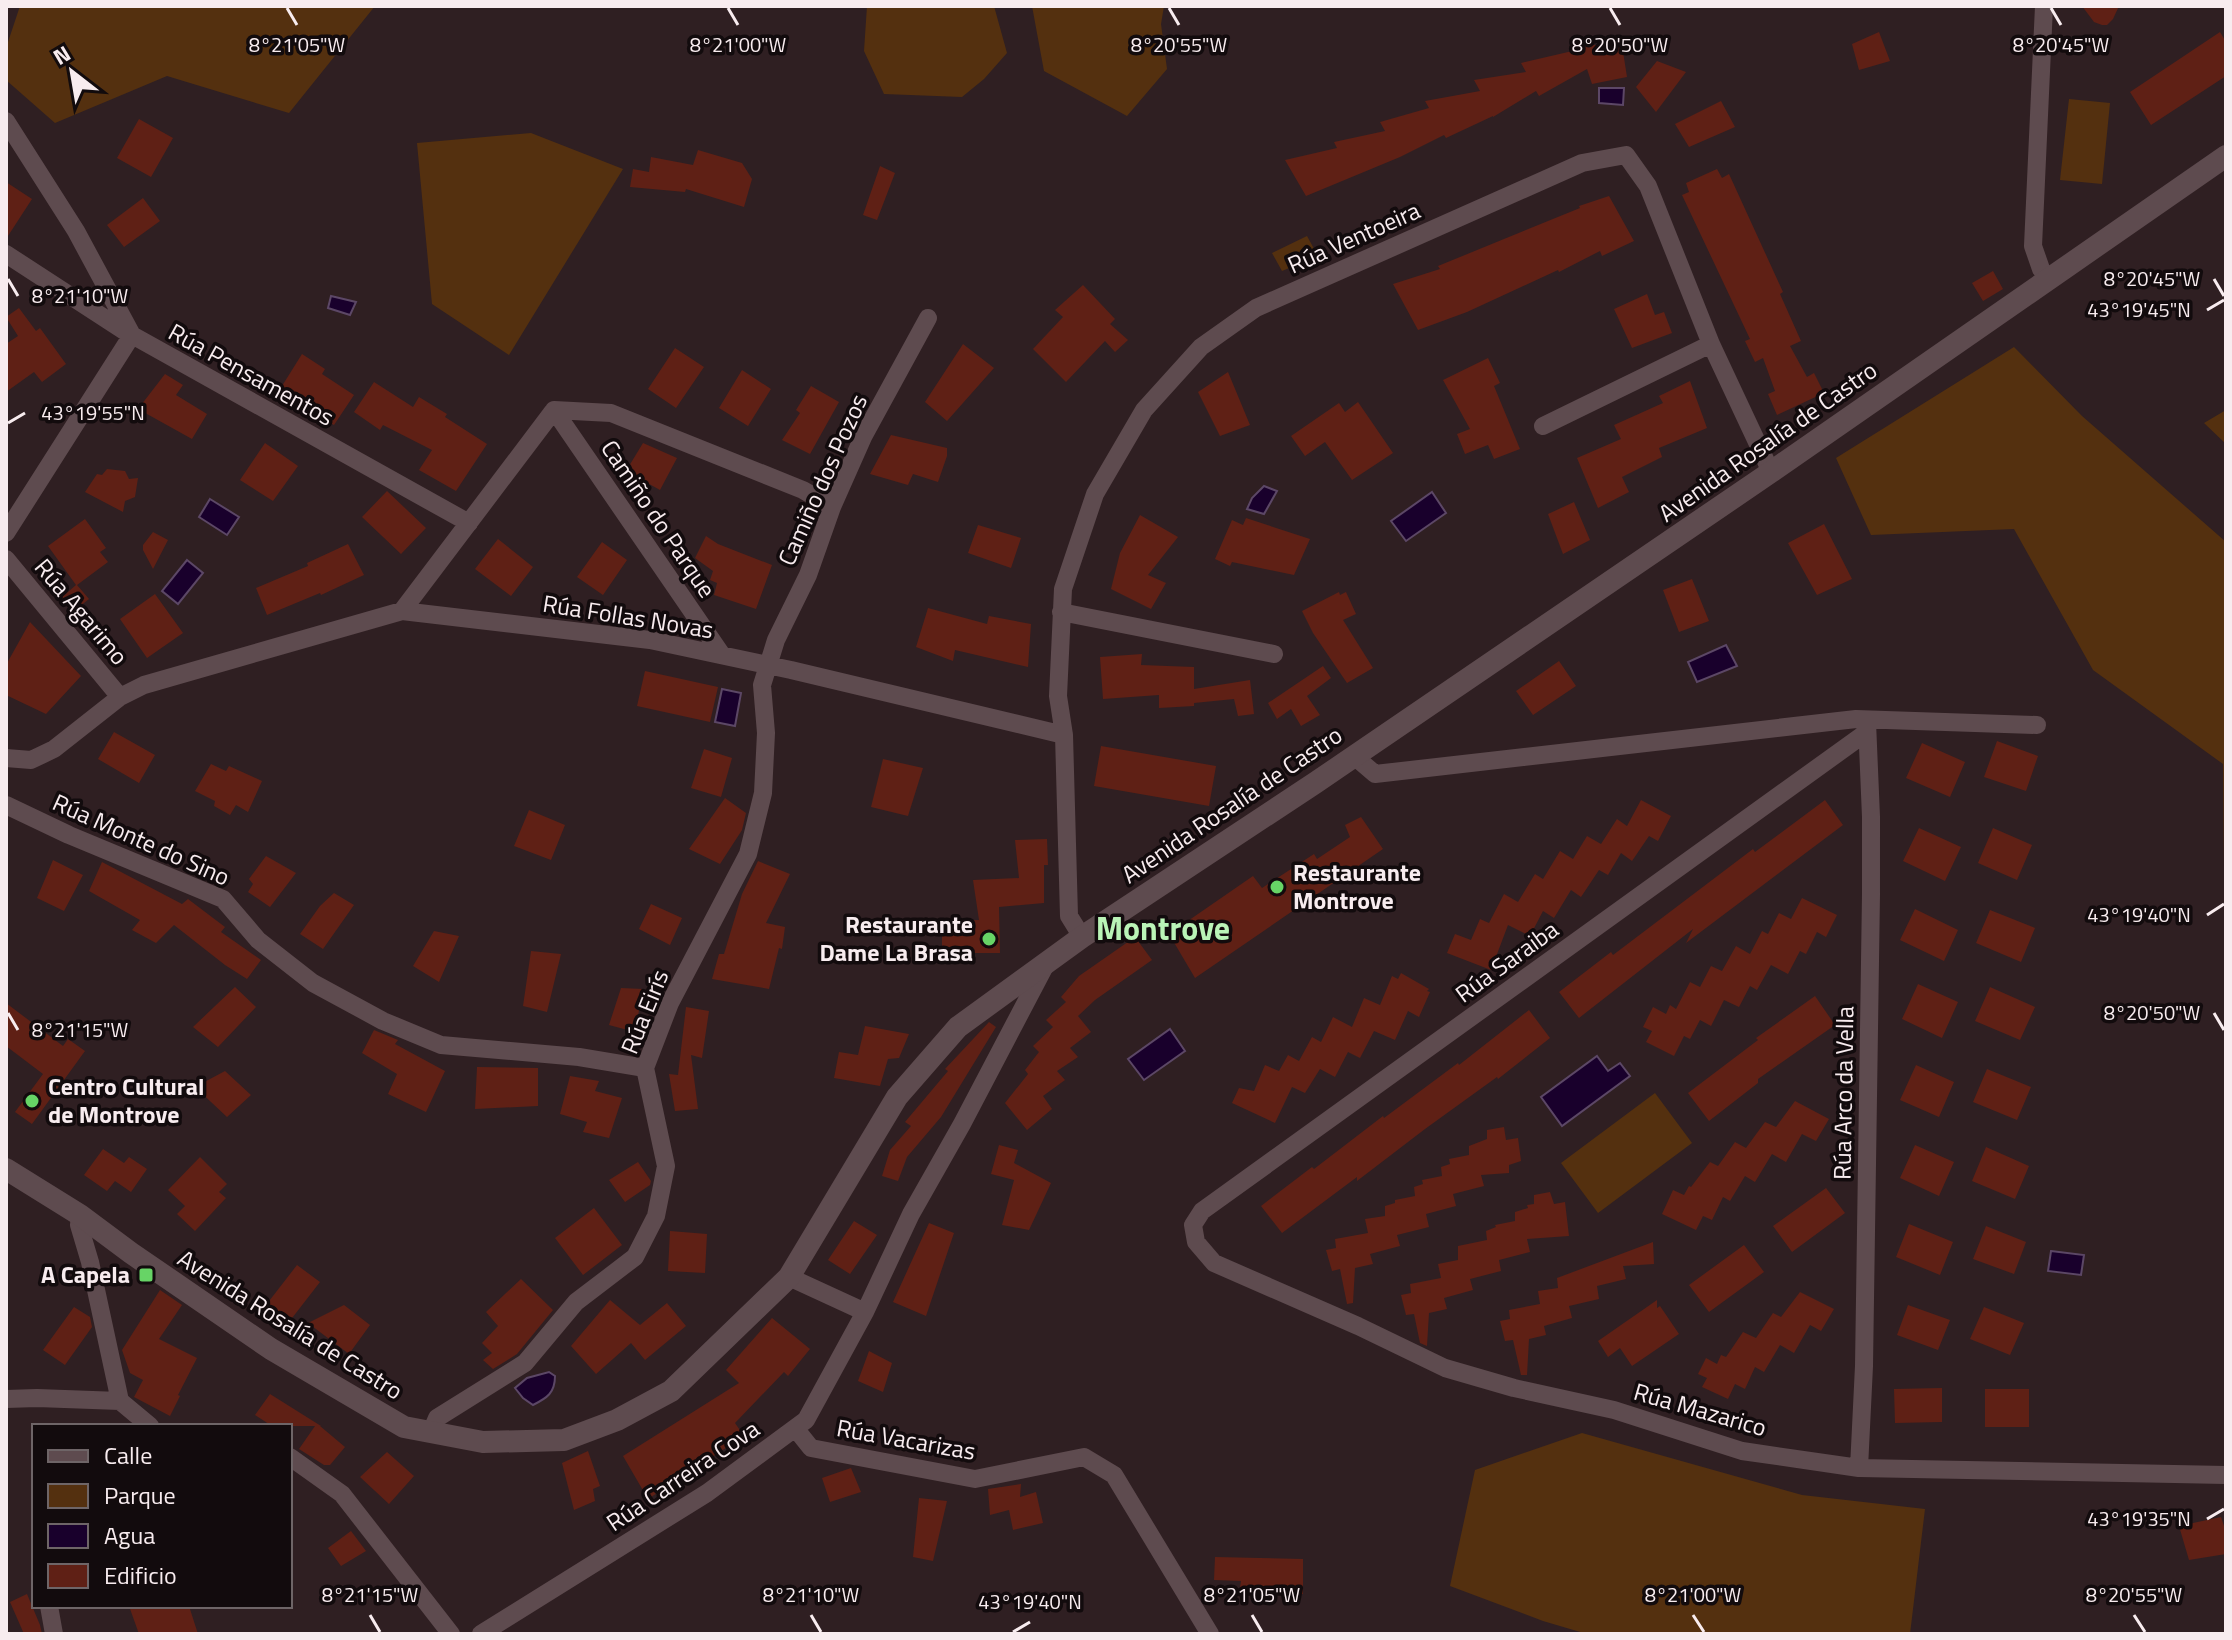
<svg xmlns="http://www.w3.org/2000/svg" width="2232" height="1640" font-family="'Titillium Web',sans-serif">
  <rect width="100%" height="100%" fill="#2f1f22"/>
  <path fill="#54300f" d="M20 6H375L289 113 167 76 55 123 6 80V48Z
    M867 6H994L1007 53 984 79 962 97 884 94 864 51Z
    M1032 6H1164L1161 24 1167 69 1127 116 1044 71Z
    M2069 99 2110 103 2102 184 2060 180Z
    M531 133 623 169 509 355 432 304 417 143Z
    M1307 236 1318 256 1282 271 1272 253Z
    M2014 347 2082 416 2226 542V1069L2223 764 2093 670 2014 529 1871 535 1836 458Z
    M2226 410V444L2204 423Z
    M1655 1093 1692 1143 1598 1213 1561 1163Z
    M1582 1433 1802 1495 1925 1509 1910 1634H1587L1543 1621 1450 1586 1475 1470Z"/>
  <path fill="#19002c" stroke="#5c4766" stroke-width="2" d="M1599 88H1624L1623 105 1599 103Z
    M331 296 356 302 350 315 328 308Z
    M1264 486 1277 491 1264 514 1247 509 1252 498Z
    M1432 492 1446 513 1406 541 1391 521Z
    M210 499 239 517 227 535 199 517Z
    M187 560 203 573 178 604 162 591Z
    M1726 645 1737 666 1697 682 1688 662Z
    M722 689 741 693 735 726 715 722Z
    M1170 1029 1185 1051 1144 1080 1128 1059Z
    M1597 1056 1608 1071 1620 1063 1630 1076 1562 1126 1541 1097Z
    M2051 1251 2084 1255 2081 1275 2048 1271Z
    M549 1372 555 1376C555 1393 547 1398 533 1405L523 1398 515 1388 527 1378Z"/>
  <path fill="#5f2015" d="M2082 6H2119L2113 19 2107 25H2102L2094 22Z
    M1879 32 1890 61 1859 70 1852 44Z
    M2220 32 2226 42V76L2151 125 2130 92Z
    M1579 45H1622L1627 77 1592 84 1587 69 1539 96 1536 91 1493 117V116L1446 138 1444 135 1400 157 1306 196 1285 160 1337 148 1334 142 1385 131 1380 122 1429 108 1425 101 1480 91 1474 80 1526 72 1521 63 1581 49Z
    M1657 61 1686 72 1656 112 1636 87Z
    M1721 101 1735 127 1689 147 1675 124Z
    M139 119 173 138 151 177 117 158Z
    M698 150 742 163 752 179 744 207 686 189 685 192 630 187 633 169 649 172 651 157 693 165Z
    M880 166 895 173 877 220 863 215Z
    M1717 169 1722 178 1729 174 1783 292 1780 294 1801 341 1790 346 1807 377 1814 373 1824 393 1777 415 1768 394 1775 391 1763 358 1755 362 1745 341 1750 339 1682 195 1689 192 1686 183Z
    M6 182 32 199 6 239Z
    M1609 196 1634 241 1602 256 1600 251 1559 272 1558 270 1467 312 1418 330 1393 284 1440 269 1438 266 1580 208 1579 206Z
    M143 198 160 221 124 247 107 225Z
    M1993 271 2003 289 1983 301 1972 283Z
    M1083 285 1115 319 1110 324 1128 340 1115 352 1105 341 1066 382 1033 349 1063 317 1055 310Z
    M1647 294 1655 315 1664 312 1672 333 1632 348 1614 309Z
    M19 308 36 331 40 328 66 364 42 382 34 372 6 392V344L18 336 6 317Z
    M963 344 994 368 947 421 925 402Z
    M675 348 704 367 676 408 648 389Z
    M302 354 325 369 322 374 354 395 334 425 305 410 304 411 277 394Z
    M1488 358 1500 383 1494 386 1520 449 1494 459 1488 445 1465 454 1457 434 1470 429 1443 380Z
    M742 370 771 389 748 426 719 408Z
    M1228 372 1250 425 1220 436 1198 392Z
    M165 374 183 385 176 395 207 414 192 439 138 409Z
    M1690 381 1707 428 1659 448 1662 457 1622 477 1629 492 1598 508 1577 458 1621 439 1614 425 1663 403 1659 396Z
    M374 382 413 407 419 397 447 414 445 417 487 444 456 491 419 470 432 450 383 425 380 430 354 412Z
    M811 386 839 402 810 454 782 440 800 413 796 410Z
    M1358 402 1393 453 1352 480 1325 442 1305 456 1291 436 1339 403 1345 412Z
    M891 435 947 448V456L938 482 913 474 908 485 870 474Z
    M265 443 298 466 273 501 240 480Z
    M643 443 677 458 660 490 626 471Z
    M107 469 125 471 129 479 138 478 135 497 125 501 123 512 85 492 97 474 102 475Z
    M387 491 426 528 401 554 362 517Z
    M1574 502 1590 540 1563 554 1548 514Z
    M1140 515 1178 537 1148 575 1166 583 1151 609 1111 589 1120 553Z
    M1246 518 1310 539 1294 575 1232 562 1230 566 1215 559 1232 520 1243 525Z
    M85 519 106 548 100 552 108 562 77 585 89 599 73 612 61 598 76 585 48 546Z
    M1824 524 1852 579 1817 595 1788 543Z
    M978 525 1021 538 1011 568 968 553Z
    M153 532 168 540 153 569 143 550V545Z
    M706 536 718 544 772 565 756 609 714 595 717 583 710 580 713 571 695 558Z
    M498 539 533 567 511 596 475 569Z
    M602 542 627 560 603 595 577 577Z
    M348 544 364 575 321 595 320 593 267 615 256 588 308 566 307 563Z
    M1692 579 1709 621 1679 632 1663 590Z
    M1339 592 1340 595 1346 592 1356 614 1343 620 1373 668 1347 683 1313 633 1302 611Z
    M155 594 183 633 147 658 120 619Z
    M928 608 987 624 989 616 1031 624 1028 667 955 650 953 661 916 647Z
    M30 622 81 676 46 714 6 695V665Z
    M1142 654 1141 665 1194 667V689L1250 680 1254 714 1238 716 1234 699 1194 703V706L1159 708V695L1103 699 1100 657Z
    M1559 661 1576 686 1533 715 1516 691Z
    M1323 666 1331 678 1307 696 1320 715 1301 726 1291 709 1277 719 1268 703Z
    M645 671 718 687 710 722 637 706Z
    M114 732 155 755 139 783 98 759Z
    M1997 741 2038 756 2026 791 1984 777Z
    M1922 743 1965 762 1950 797 1906 778Z
    M1101 746 1216 766 1209 806 1094 786Z
    M704 749 732 758 721 797 691 788Z
    M883 759 923 768 908 816 871 807Z
    M211 764 226 771 229 766 262 781 248 812 236 805 230 815 214 806 215 801 195 791Z
    M725 798 746 813 742 830 720 864 689 849Z
    M1641 800 1671 816 1658 841 1649 836 1632 861 1621 853 1608 875 1599 870 1581 897 1571 890 1554 918 1543 911 1530 936 1508 925 1491 970 1447 953 1455 934 1471 940 1480 919 1489 923 1504 894 1518 902 1535 874 1543 879 1560 851 1573 859 1587 836 1601 844 1617 819 1627 826Z
    M1825 800 1843 825 1686 943 1693 929 1579 1018 1559 992 1611 952 1613 955 1753 849 1755 852Z
    M529 810 565 825 551 860 514 846Z
    M1361 817 1383 849 1195 978 1169 934 1253 876 1262 888 1314 854 1317 859 1350 837 1345 825Z
    M1919 828 1961 847 1945 881 1903 861Z
    M1993 828 2032 845 2017 880 1978 863Z
    M1047 839 1048 865H1044V903L999 907 1000 953H942V921L979 920 973 880 1019 878 1015 840Z
    M266 856 296 873 270 907 248 892 253 884 249 879Z
    M53 860 83 875 64 911 37 898Z
    M758 861 790 874 766 923 785 927 782 949 779 948 769 989 712 979 719 954H724L742 894Z
    M102 862 182 904 188 899 225 927 221 932 261 960 247 979 225 965 174 925 156 943 132 930 140 920 89 891Z
    M334 893 354 905 323 949 300 934 320 906Z
    M1802 898 1837 915 1826 937 1817 932 1806 954 1800 951 1788 974 1771 965 1757 990 1750 986 1739 1007 1724 1000 1711 1026 1700 1020 1690 1039 1684 1036 1674 1056 1646 1042 1652 1031 1643 1027 1653 1007 1666 1014 1670 1005 1676 1009 1690 982 1700 987 1711 966 1722 971 1736 946 1750 954 1762 931 1768 934 1779 913 1791 919Z
    M651 904 682 918 670 945 639 929Z
    M1915 909 1958 930 1944 961 1900 940Z
    M1990 910 2035 928 2021 962 1976 943Z
    M434 931 459 936 439 982 413 966Z
    M1135 937 1152 960 1095 1000 1078 1016 1091 1032 1070 1048 1078 1057 1057 1071 1065 1080 1043 1096 1052 1109 1027 1130 1005 1103 1028 1074 1025 1070 1039 1052 1033 1046 1053 1027 1046 1020 1066 1002 1061 997 1079 976Z
    M531 951 561 954 547 1012 523 1006Z
    M1401 973 1429 989 1427 991 1430 992 1419 1017 1408 1011 1395 1040 1374 1031 1360 1058 1348 1052 1335 1077 1320 1069 1305 1093 1292 1087 1275 1123 1232 1103 1239 1088 1254 1091 1265 1065 1279 1071 1288 1055 1299 1061 1312 1037 1321 1042 1333 1017 1352 1027 1364 998 1380 1005 1392 976 1398 979Z
    M1918 984 1958 1002 1942 1038 1902 1019Z
    M235 987 256 1007 218 1047 193 1027Z
    M1990 987 2035 1007 2020 1040 1975 1021Z
    M621 988 643 989 635 1032 609 1025Z
    M1815 996 1835 1025 1758 1079V1083L1709 1121 1688 1093 1758 1040 1756 1038Z
    M6 1003 63 1046 68 1039 85 1051 32 1124 15 1112 43 1074 6 1046Z
    M686 1007 709 1011 702 1058 691 1055 698 1109 675 1111 669 1074 678 1075Z
    M1529 1010 1550 1038 1498 1079 1497 1077 1425 1129 1357 1181V1177L1282 1233 1261 1206 1312 1167 1314 1169 1383 1116 1384 1118 1458 1063 1459 1065Z
    M989 1022 996 1027 941 1117 907 1157 898 1181 882 1176 890 1150 911 1126 905 1122 948 1071 945 1069Z
    M865 1026 909 1034 899 1058 888 1059 880 1086 834 1078 839 1052 858 1055Z
    M374 1030 398 1040 395 1044 445 1071 426 1112 388 1094 397 1074 362 1053Z
    M1916 1065 1954 1082 1939 1117 1900 1100Z
    M477 1067 538 1068V1106L475 1109Z
    M1987 1069 2031 1087 2017 1120 1973 1102Z
    M225 1071 251 1095 227 1117 195 1087Z
    M570 1076 599 1081 595 1091 622 1098 609 1138 583 1132 587 1122 560 1114Z
    M1795 1101 1829 1119 1816 1141 1802 1134 1786 1162 1772 1154 1755 1182 1745 1176 1730 1201 1723 1197 1712 1220 1703 1216 1696 1230 1662 1214 1673 1190 1684 1195 1689 1186 1691 1187 1710 1162 1718 1166 1735 1142 1746 1148 1765 1122 1776 1127Z
    M1504 1127 1506 1140 1518 1138 1521 1161 1509 1165V1173L1481 1175 1484 1186 1453 1194 1456 1206 1426 1214 1429 1227 1397 1235 1400 1246 1370 1254 1373 1264 1355 1268 1353 1303 1347 1304 1340 1269 1332 1271 1326 1250 1336 1248 1335 1239 1368 1233 1365 1219 1385 1216V1206L1395 1203V1200L1415 1196 1414 1187 1423 1184 1422 1180 1442 1176 1441 1167 1450 1164 1449 1159 1469 1155V1146L1487 1139V1130Z
    M999 1145 1018 1150 1014 1163 1051 1183 1029 1230 1002 1225 1014 1180 991 1174Z
    M1915 1145 1954 1162 1939 1196 1900 1178Z
    M1986 1147 2029 1166 2015 1199 1972 1181Z
    M103 1149 124 1163 129 1157 147 1169 131 1192 115 1181 107 1191 84 1175Z
    M200 1157 227 1184 219 1192 226 1198 195 1231 177 1214 185 1206 168 1190Z
    M638 1162 651 1181 650 1185 625 1202 609 1180Z
    M1826 1188 1845 1213 1792 1252 1773 1226Z
    M1550 1192 1554 1204 1565 1202 1569 1236 1527 1239 1530 1252 1499 1260 1501 1271 1470 1279 1473 1290 1444 1298 1447 1309 1429 1313 1427 1346 1420 1343 1414 1314 1406 1315 1401 1295 1411 1293 1410 1284 1441 1278 1438 1264 1458 1260V1246L1487 1240 1486 1231 1496 1227 1495 1225 1515 1221V1212L1528 1208 1527 1205 1534 1204V1195Z
    M594 1208 622 1245 583 1275 555 1238Z
    M854 1221 877 1235 850 1274 828 1260Z
    M929 1223 954 1233 926 1316 893 1302Z
    M1909 1224 1953 1242 1940 1275 1896 1257Z
    M1986 1226 2026 1242 2014 1274 1973 1259Z
    M670 1231 707 1234 705 1273 668 1271Z
    M1653 1242 1654 1264 1623 1266 1626 1279 1597 1286 1599 1299 1569 1306 1572 1318 1544 1326 1546 1335 1529 1339 1527 1375H1521L1513 1340 1505 1341 1500 1321 1510 1319 1509 1310 1540 1304 1538 1291 1558 1288 1557 1278Z
    M1744 1245 1764 1272 1709 1312 1689 1285Z
    M297 1265 320 1282 289 1322 266 1305Z
    M521 1279 553 1310 517 1354 493 1369 483 1360 492 1353 482 1343 498 1326 486 1312Z
    M160 1290 182 1305 159 1339 197 1358 178 1395 180 1396 170 1416 134 1397 143 1380 130 1373 122 1350Z
    M1800 1292 1834 1309 1821 1331 1810 1325 1794 1353 1780 1345 1764 1372 1755 1367 1745 1389 1735 1384 1728 1399 1702 1387 1707 1378 1698 1374 1706 1358 1717 1364 1721 1355 1726 1357 1743 1332 1756 1338 1773 1313 1781 1317Z
    M610 1300 640 1325 667 1303 686 1326 645 1360 631 1343 596 1374 571 1346Z
    M1657 1300V1308L1660 1306 1679 1334 1632 1366 1620 1348 1608 1357 1598 1341Z
    M344 1305 370 1325 349 1354 308 1323Z
    M1908 1305 1950 1320 1938 1350 1897 1335Z
    M74 1307 90 1317 92 1327 65 1365 43 1350Z
    M1984 1307 2024 1323 2010 1355 1970 1339Z
    M772 1318 810 1349 788 1376 784 1372 735 1423 744 1436 648 1499 623 1456 739 1383 726 1370Z
    M869 1351 892 1363 883 1392 858 1381Z
    M1942 1388V1422L1895 1423 1894 1389Z
    M1985 1389H2029V1427H1985Z
    M270 1394 321 1426H320L345 1447 330 1465H324L299 1449 315 1426H272L255 1415Z
    M588 1451 600 1486 593 1489 595 1501 574 1510 562 1463Z
    M387 1452 414 1476 389 1504 360 1477Z
    M851 1468 861 1492 830 1502 822 1478Z
    M1021 1484 1020 1497 1036 1492 1043 1523 1013 1530 1009 1510 990 1515 988 1489Z
    M919 1498 947 1501 933 1561 913 1557Z
    M2221 1517 2226 1532V1554L2189 1560 2179 1526Z
    M351 1531 366 1551 341 1566 328 1548Z
    M1215 1557 1303 1559V1594H1239L1241 1581 1214 1580Z
    M27 1594 40 1625 42 1634H24L10 1602Z
    M129 1606H189L198 1634H139Z"/>
  <g fill="none" stroke-linecap="round" stroke-linejoin="round">
    <path stroke="#5e4b4f" stroke-width="18" d="M2044 6 2033 246 2041 269 2049 279
      M6 121 76 231 132 335
      M6 254 129 334
      M554 410 722 655
      M1543 426 1711 344
      M6 533 132 335 469 523
      M6 559 120 697
      M402 611 554 410 611 413 803 490 832 507
      M1061 612 1274 654
      M1867 732 1202 1211 1193 1225 1196 1242 1214 1263 1358 1326 1445 1368 1514 1388 1614 1410 1742 1451 1859 1468 2226 1475
      M1064 735 1058 696 1063 589 1095 494 1144 410 1201 347 1256 308 1582 163 1626 155 1648 186 1711 344 1771 472
      M1354 756 1375 774 1856 719 2037 725
      M6 758 31 760 54 749 120 697 144 685 402 611 650 640 791 670 1064 735 1069 916 1082 937
      M6 805 69 835 223 899 258 940 313 983 383 1021 441 1045 579 1057 645 1068
      M80 1215 79 1225 90 1262 120 1401 150 1426
      M789 1277 865 1312
      M6 1399 37 1398 120 1401
      M795 1428 811 1448 975 1479 1084 1457 1114 1475 1210 1634
      M431 1432 437 1418 525 1363 576 1302 635 1257 656 1216 666 1166 645 1068 670 1003 748 854 763 793 766 733 762 685 776 640 808 575 832 507 863 437 928 318
      M290 1457 342 1494 451 1634
      M1859 1468 1864 1366 1871 894V817L1867 722
      M49 1606 54 1634
      M481 1634 707 1493 806 1420 865 1312 911 1214 962 1124 1046 964"/>
    <path stroke="#5e4b4f" stroke-width="22" d="M6 1169 80 1215 131 1253 271 1349 404 1427 483 1442 564 1440 617 1420 671 1391 789 1277 897 1097 958 1027 1082 937 1315 783 1771 472 2226 156"/>
  </g>
  <path fill="none" stroke="#f8ecef" stroke-width="3" d="M287 8 297 25M728 8 738 25M1169 8 1179 25M1610 8 1620 25M2051 8 2061 25M8 279 18 296M2214 279 2224 296M2207 310 2224 300M8 423 25 413M2207 915 2224 904M8 1013 18 1030M2214 1013 2224 1030M2207 1519 2224 1509M370 1615 380 1632M811 1615 821 1632M1252 1615 1262 1632M1693 1615 1704 1632M2134 1615 2145 1632M1013 1632 1030 1622"/>
  <g fill="#67d466" stroke="#120b0d" stroke-width="3">
    <circle cx="1277" cy="887" r="8"/>
    <circle cx="989" cy="939" r="8"/>
    <circle cx="32" cy="1101" r="8"/>
    <rect x="138" y="1267" width="16" height="16" rx="4"/>
  </g>
  <g text-anchor="middle" stroke-width="7" stroke-linejoin="round" paint-order="stroke">
    <g font-size="24" fill="#f8ecef" stroke="#120b0d">
      <text transform="translate(1354 238) rotate(-24)" y="8">Rúa Ventoeira</text>
      <text transform="translate(251 375) rotate(29)" y="8">Rúa Pensamentos</text>
      <text transform="translate(1768 442) rotate(-35)" y="8">Avenida Rosalía de Castro</text>
      <text transform="translate(823 480) rotate(-66)" y="8">Camiño dos Pozos</text>
      <text transform="translate(658 519) rotate(56)" y="8">Camiño do Parque</text>
      <text transform="translate(81 612) rotate(50)" y="8">Rúa Agarimo</text>
      <text transform="translate(628 617) rotate(9)" y="8">Rúa Follas Novas</text>
      <text transform="translate(1232 805) rotate(-34)" y="8">Avenida Rosalía de Castro</text>
      <text transform="translate(141 840) rotate(24)" y="8">Rúa Monte do Sino</text>
      <text transform="translate(1507 962) rotate(-36)" y="8">Rúa Saraiba</text>
      <text transform="translate(645 1012) rotate(-68)" y="8">Rúa Eirís</text>
      <text transform="translate(1844 1093) rotate(-89)" y="8">Rúa Arco da Vella</text>
      <text transform="translate(290 1325) rotate(32)" y="8">Avenida Rosalía de Castro</text>
      <text transform="translate(1700 1410) rotate(16)" y="8">Rúa Mazarico</text>
      <text transform="translate(906 1440) rotate(10)" y="8">Rúa Vacarizas</text>
      <text transform="translate(683 1476) rotate(-34)" y="8">Rúa Carreira Cova</text>
    </g>
    <g font-size="24" font-weight="bold" fill="#f8ecef" stroke="#120b0d" text-anchor="start">
      <text x="1293" y="881">Restaurante<tspan x="1293" dy="28">Montrove</tspan></text>
      <text x="973" y="933" text-anchor="end">Restaurante<tspan x="973" dy="28">Dame La Brasa</tspan></text>
      <text x="48" y="1095">Centro Cultural<tspan x="48" dy="28">de Montrove</tspan></text>
      <text x="130" y="1283" text-anchor="end">A Capela</text>
    </g>
    <g font-size="32" font-weight="bold" fill="#baf4b7" stroke="#120b0d">
      <text x="1163" y="940">Montrove</text>
    </g>
  </g>
  <g font-size="20" text-anchor="middle" fill="#f8ecef" stroke="#120b0d" stroke-width="7" stroke-linejoin="round" paint-order="stroke">
    <text x="2061" y="52">8°20'45"W</text>
    <text x="297" y="52">8°21'05"W</text>
    <text x="738" y="52">8°21'00"W</text>
    <text x="1179" y="52">8°20'55"W</text>
    <text x="1620" y="52">8°20'50"W</text>
    <text x="2152" y="286">8°20'45"W</text>
    <text x="80" y="303">8°21'10"W</text>
    <text x="2139" y="317">43°19'45"N</text>
    <text x="93" y="420">43°19'55"N</text>
    <text x="2139" y="922">43°19'40"N</text>
    <text x="2152" y="1020">8°20'50"W</text>
    <text x="80" y="1037">8°21'15"W</text>
    <text x="2139" y="1526">43°19'35"N</text>
    <text x="370" y="1602">8°21'15"W</text>
    <text x="811" y="1602">8°21'10"W</text>
    <text x="1252" y="1602">8°21'05"W</text>
    <text x="1693" y="1602">8°21'00"W</text>
    <text x="2134" y="1602">8°20'55"W</text>
    <text x="1030" y="1609">43°19'40"N</text>
  </g>
  <rect width="2232" height="1640" fill="none" stroke="#f8ecef" stroke-width="16"/>
  <rect x="32" y="1424" width="260" height="184" fill="#120b0d" stroke="#6e6567" stroke-width="2"/>
  <rect x="48" y="1450" width="40" height="12" fill="#5e4b4f" stroke="#6e6567" stroke-width="2"/>
  <text x="104" y="1464" font-size="24" fill="#f8ecef">Calle</text>
  <rect x="48" y="1484" width="40" height="24" fill="#54300f" stroke="#6e6567" stroke-width="2"/>
  <text x="104" y="1504" font-size="24" fill="#f8ecef">Parque</text>
  <rect x="48" y="1524" width="40" height="24" fill="#19002c" stroke="#6e6567" stroke-width="2"/>
  <text x="104" y="1544" font-size="24" fill="#f8ecef">Agua</text>
  <rect x="48" y="1564" width="40" height="24" fill="#5f2015" stroke="#6e6567" stroke-width="2"/>
  <text x="104" y="1584" font-size="24" fill="#f8ecef">Edificio</text>
  <g transform="translate(72 72) rotate(329)" stroke="#120b0d" stroke-width="6" paint-order="stroke">
  <path d="M0-6L14 30L0 20L-14 30Z" fill="#f8ecef"/>
  <text y="-12" font-size="22" font-weight="bold" text-anchor="middle" fill="#f8ecef">N</text>
  </g>
</svg>
